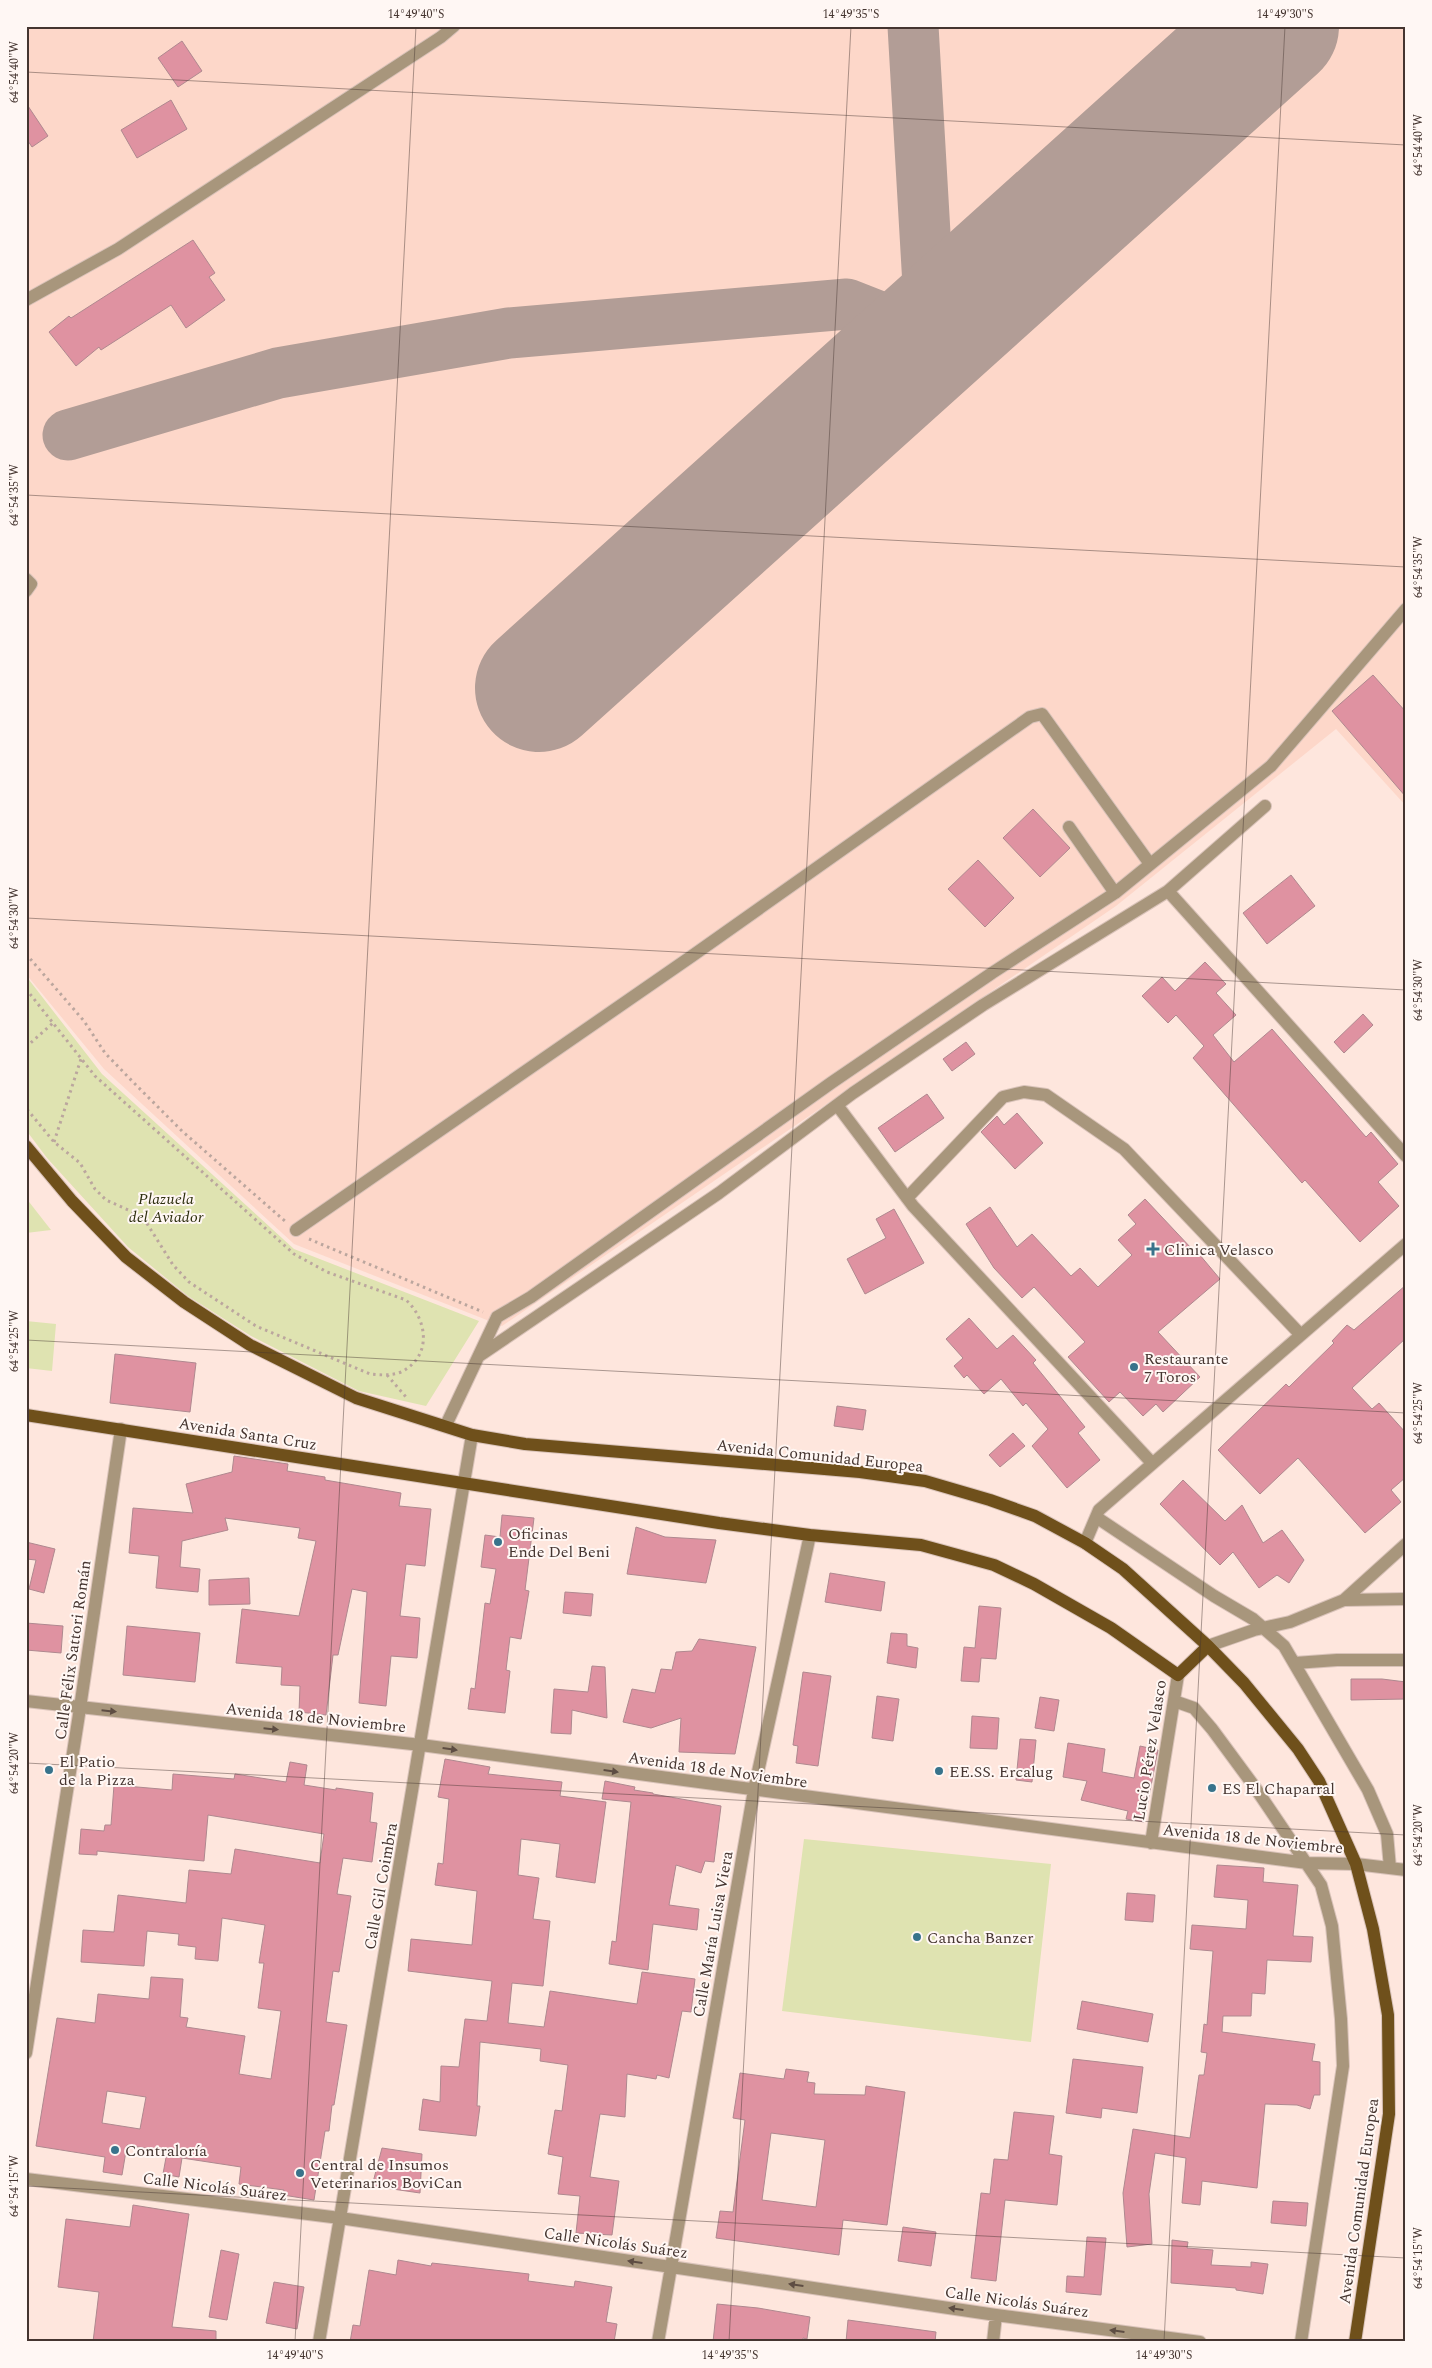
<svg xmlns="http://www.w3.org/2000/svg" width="1432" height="2368" font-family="Spectral,serif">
  <rect width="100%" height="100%" fill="#fee6dd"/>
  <path fill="#fdd7c9" d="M26 26H1406V806L1336 729 1116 906 502 1326 294 1244 104 1069 26 974Z"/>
  <path fill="#dfe3b1" d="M26 976 102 1074 294 1249 479 1321 426 1406 359 1391 251 1336 188 1296 128 1247 47 1158 26 1130Z
    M26 1198 51 1230 26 1233Z
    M26 1321 56 1324 52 1371 26 1368Z
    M804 1839 1051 1864 1031 2042 782 2011Z"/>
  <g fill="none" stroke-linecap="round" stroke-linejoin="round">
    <path stroke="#b29d96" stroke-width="51" d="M68 435 278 373 509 333 847 304 931 337 913 26"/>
    <path stroke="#b29d96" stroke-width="128" d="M539 688 1275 26"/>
  </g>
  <path fill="#df92a1" stroke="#af888f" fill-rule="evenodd" d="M182 41 202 71 178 87 158 58Z
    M171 100 187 129 137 158 121 130Z
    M26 103 48 136 32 147 26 138Z
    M193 240 215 273 209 277 225 300 186 328 171 305 101 350 99 347 76 366 49 332 69 316 71 318Z
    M1373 675 1406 712V797L1332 711Z
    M1033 809 1070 848 1040 877 1003 838Z
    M978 860 1014 898 985 927 948 889Z
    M1291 875 1315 906 1267 944 1243 913Z
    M1205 962 1226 984 1216 993 1236 1015 1213 1035 1234 1062 1272 1029 1366 1137 1371 1132 1398 1164 1378 1182 1399 1206 1360 1242 1305 1180 1302 1183 1193 1058 1204 1046 1176 1015 1168 1023 1142 996 1162 977 1175 991Z
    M1363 1014 1373 1025 1344 1053 1334 1042Z
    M966 1042 975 1054 952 1071 943 1059Z
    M927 1094 944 1118 895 1152 878 1128Z
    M1017 1113 1043 1143 1015 1169 981 1132 997 1116 1004 1125Z
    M1145 1199 1192 1249 1194 1248 1220 1279 1158 1332 1200 1377 1163 1412 1156 1404 1143 1416 1120 1392 1109 1402 1068 1357 1085 1342 1034 1287 1022 1298 994 1268 966 1224 990 1207 1017 1247 1032 1234 1071 1276 1080 1268 1098 1287 1132 1255 1118 1240 1136 1224 1128 1215Z
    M894 1209 924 1263 865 1294 847 1259 886 1238 876 1219Z
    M1406 1285V1338L1352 1388 1372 1409 1379 1403 1406 1433V1477L1391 1490 1401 1502 1365 1533 1298 1458 1260 1494 1218 1450 1286 1384 1289 1387 1334 1343 1332 1341 1347 1325 1354 1330Z
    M969 1318 997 1349 1013 1335 1036 1360 1033 1363 1085 1427 1078 1433 1100 1460 1067 1488 1032 1446 1048 1429 1026 1403 1023 1406 1001 1379 984 1394 967 1375 964 1378 954 1366 963 1358 946 1339Z
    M115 1354 196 1363 190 1412 110 1403Z
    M837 1406 866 1410 863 1430 834 1426Z
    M1013 1433 1025 1446 1000 1467 989 1455Z
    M234 1456 288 1464 287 1471 325 1477V1480L401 1493 399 1506 431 1509 425 1566 406 1564 400 1616 420 1618 417 1658 391 1656 386 1706 359 1703 367 1592 352 1589 338 1655H333L326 1715 299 1712 300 1686 281 1685 282 1667 236 1663 242 1609 299 1616 316 1541 298 1538 300 1528 225 1518 228 1530 182 1541 180 1567 200 1569 198 1592 156 1588 159 1556 129 1553 133 1508 193 1513 186 1484 232 1472Z
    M1183 1480 1225 1521 1242 1505 1263 1543 1282 1530 1304 1560 1289 1583 1277 1575 1259 1588 1233 1552 1220 1565 1160 1504Z
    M502 1515 534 1518 525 1590 529 1591 521 1639 510 1637 506 1670 510 1671 505 1713 468 1709 471 1688 475 1689 485 1603 490 1604 496 1569 481 1567 485 1535 500 1537Z
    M636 1527 665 1537 716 1540 706 1583 627 1574Z
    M26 1542 55 1549 44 1593 29 1589 36 1560 26 1559Z
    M830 1573 885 1582 881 1611 825 1602Z
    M249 1578 250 1604 209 1605V1580Z
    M565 1592 593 1594 591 1616 563 1613Z
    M979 1606 1001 1608 996 1659 981 1658 979 1682 961 1681 964 1647 975 1648Z
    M26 1623 63 1626 61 1653 26 1650Z
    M127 1626 200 1633 195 1682 123 1675Z
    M891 1633 907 1634V1646L918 1648 916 1668 887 1663Z
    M699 1639 756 1647 735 1754 679 1752 681 1718 651 1728 623 1722 632 1689 655 1693 661 1669 672 1670 676 1652 692 1651Z
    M592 1666 605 1667 607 1718 572 1710 571 1734 551 1733 554 1689 588 1692Z
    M803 1672 831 1676 818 1766 796 1763 798 1746 793 1745Z
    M1351 1679H1382L1406 1682V1699L1351 1700Z
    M877 1696 899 1699 893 1741 872 1738Z
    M1040 1697 1059 1700 1054 1731 1035 1728Z
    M972 1716 999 1718 997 1749 970 1748Z
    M1020 1739 1036 1740 1032 1782 1016 1780Z
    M1068 1743 1105 1749 1102 1772 1134 1778 1140 1746 1158 1750 1144 1822 1126 1819 1128 1811 1081 1800 1087 1781 1063 1777Z
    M445 1759 490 1767 488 1774 562 1782 560 1796 606 1802 595 1883 556 1877 560 1844 521 1839 518 1875 539 1878 533 1919 550 1921 543 1986 512 1983 508 2023 544 2027 550 1991 637 2004 642 1972 695 1979 691 2012 682 2011 669 2078 657 2075 656 2079 627 2074 625 2117 600 2114 590 2177 619 2181 612 2235 576 2233 580 2196 558 2194 563 2157 548 2154 555 2110 562 2111 568 2065 540 2061 541 2049 480 2042 477 2106H480L476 2136 419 2130 423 2099 440 2102 441 2066 459 2067 465 2019 487 2021 492 1981 408 1971 411 1939 472 1945 477 1891 435 1885 438 1863 443 1864 449 1799 438 1797Z
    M290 1762 307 1765 304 1785 336 1790V1788L373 1793 370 1822 377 1823 372 1862 343 1858 337 1894 351 1896 339 1972 333 1971 326 2022 347 2025 334 2105H332L329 2131H325L314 2200 283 2195 284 2190 239 2184 241 2167 182 2158 179 2177 163 2174 167 2152 127 2145 122 2175 103 2172 105 2157 36 2146 57 2018 95 2023 98 1994 149 1999 151 1977 183 1979 180 2017 188 2018 186 2027 245 2036 239 2074 271 2079 281 2011 258 2008 264 1963H259L265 1925 222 1918 218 1961 195 1959 196 1947 178 1945 179 1934 147 1931 144 1966 81 1962 83 1930 114 1932 118 1895 186 1903 189 1870 231 1874 235 1849 320 1863 324 1834 208 1815 204 1861 97 1851V1855L79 1854 81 1829 104 1831 105 1825H111L114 1785 172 1790 173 1774 234 1779 235 1774 286 1782ZM107 2091 146 2097 140 2129 102 2123Z
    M605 1781 635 1787 634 1790 653 1793V1794L721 1806 714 1862 705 1861 701 1873 676 1865 669 1905 699 1909 697 1930 653 1924 648 1970 609 1964 612 1941 616 1942 631 1802 602 1799Z
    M1217 1865 1264 1868 1263 1882 1298 1885 1293 1936 1313 1937 1311 1962 1267 1960 1265 1994 1252 1993 1251 2016H1223L1222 2032 1315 2044 1312 2061 1320 2062V2095H1314L1310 2109 1297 2105 1265 2104 1257 2188 1202 2181 1200 2205 1182 2203 1186 2158 1155 2153 1149 2194 1152 2244 1127 2247 1123 2193 1133 2129 1190 2138 1199 2075H1204L1207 2053 1201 2052 1204 2024 1207 2025 1213 1951 1190 1949 1192 1925 1246 1929 1248 1900 1214 1897Z
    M1127 1893 1155 1895 1153 1922 1125 1920Z
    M1082 2001 1153 2014 1148 2042 1077 2029Z
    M1073 2059 1143 2067 1137 2113 1102 2108 1101 2118 1066 2113Z
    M786 2069 809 2072 807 2082 815 2083 814 2094 865 2095 866 2086 905 2092 887 2225 843 2220 839 2255 716 2238 720 2211 733 2212 745 2120 733 2118 740 2073 784 2079ZM771 2133 825 2140 816 2207 762 2200Z
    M1014 2112 1054 2116 1049 2154 1062 2156 1057 2205 1005 2200 996 2281 971 2278 981 2193 990 2194 994 2159 1008 2160Z
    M382 2148 422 2154 420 2193 372 2186Z
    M1273 2201 1308 2203 1306 2226 1271 2223Z
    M133 2205 189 2214 172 2327 216 2331V2342H93L99 2292 58 2287 66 2219 130 2227Z
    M903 2227 936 2232 931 2266 898 2261Z
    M1087 2237 1106 2238 1101 2295 1066 2292 1067 2276 1084 2277Z
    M1172 2240 1188 2242 1187 2248 1213 2250 1211 2265 1251 2267V2262L1268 2264 1263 2294 1236 2290V2288L1171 2283Z
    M221 2250 239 2254 227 2320 209 2317Z
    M398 2260 431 2266 432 2263 529 2274 528 2281 574 2287 575 2281 612 2287 606 2322 617 2324 614 2342H350L353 2325 360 2326 369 2270 396 2275Z
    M274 2282 304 2287 297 2329 266 2323Z
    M717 2304 758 2308 810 2317 807 2339 803 2338 802 2342H713Z
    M848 2320 936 2332 935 2342H846Z"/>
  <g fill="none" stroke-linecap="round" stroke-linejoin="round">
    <g stroke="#d9c3ba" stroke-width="14">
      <path id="minor" d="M26 300 118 249 441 37 454 26
        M26 579 31 584 26 591
        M1069 827 1115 893
        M1168 891 1406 1156
        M837 1105 913 1206 1152 1463
        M907 1198 1003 1097 1024 1092 1046 1095 1124 1149 1300 1334
        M296 1230 692 956 1030 717 1042 714 1150 864
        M479 1356 719 1193 853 1093 983 1005 1168 891 1265 806
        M446 1425 497 1317 531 1297 831 1083 992 973 1115 893 1271 766 1406 609
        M1096 1517 1214 1596 1253 1619 1284 1646 1368 1790 1387 1834 1390 1868
        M1085 1543 1099 1510 1406 1244
        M1344 1600 1406 1544
        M1208 1646 1254 1630 1290 1622 1344 1600 1406 1599
        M1295 1663 1337 1660H1406
        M26 1701 421 1745 1307 1863 1356 1864 1406 1870
        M1174 1701 1194 1708 1212 1729 1254 1786 1321 1885 1332 1926 1341 2019 1343 2066 1301 2342
        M1151 1843 1178 1675
        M26 2053 80 1708 121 1429
        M26 2179 340 2218 996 2315 1200 2342
        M319 2342 472 1435
        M658 2342 754 1790 810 1535
        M993 2342 996 2315"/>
    </g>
    <g stroke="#d9c3ba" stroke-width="14">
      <path id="major" d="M26 1146 72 1201 126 1257 184 1302 250 1345 356 1398 472 1435 525 1444 860 1472 925 1481 990 1500 1035 1516 1085 1543 1123 1569 1208 1646 1244 1683 1298 1749 1319 1781 1356 1864 1373 1929 1388 2015 1389 2114 1355 2342
        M26 1415 719 1523 810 1535 921 1545 994 1565 1034 1584 1111 1628 1178 1675 1208 1646"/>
    </g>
    <path stroke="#bba69e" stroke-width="3" stroke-dasharray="2.5 4" stroke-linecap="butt" d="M26 954 84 1021 105 1053 134 1083 182 1131 286 1222
      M26 989 95 1076 294 1254 327 1272 406 1300C428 1320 432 1357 401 1372 391 1376 380 1375 370 1374L256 1326 189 1282 173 1265 146 1222 133 1212 106 1200 95 1189 80 1163 54 1142 26 1108
      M26 1047 53 1023
      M54 1142 81 1059
      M309 1239 483 1312
      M387 1375 406 1397"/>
    <use href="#minor" stroke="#a8967c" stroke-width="12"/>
    <use href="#major" stroke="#6f501b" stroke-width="12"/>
  </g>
  <defs><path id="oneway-solid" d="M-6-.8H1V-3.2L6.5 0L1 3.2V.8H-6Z" transform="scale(1.25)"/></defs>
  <g fill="#5e4d43">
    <use href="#oneway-solid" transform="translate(109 1711) rotate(6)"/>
    <use href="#oneway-solid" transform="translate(271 1729) rotate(6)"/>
    <use href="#oneway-solid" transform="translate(450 1749) rotate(8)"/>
    <use href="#oneway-solid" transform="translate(611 1771) rotate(8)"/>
    <use href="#oneway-solid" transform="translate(635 2262) rotate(-172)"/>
    <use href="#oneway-solid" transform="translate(796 2285) rotate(-172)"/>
    <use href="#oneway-solid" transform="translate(956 2309) rotate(-172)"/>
    <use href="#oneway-solid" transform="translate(1117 2331) rotate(-173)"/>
  </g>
  <path fill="none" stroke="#453530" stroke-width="1" stroke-opacity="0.45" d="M26 72 1406 145M26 495 1406 567M26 918 1406 990M26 1340 1406 1413M26 1763 1406 1835M26 2186 1406 2258M295 2342 416 26M729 2342 851 26M1164 2342 1285 26"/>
  <g fill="#38738b" stroke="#fff7f4" stroke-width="2">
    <path d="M1150.5 1241.5h5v5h5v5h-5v5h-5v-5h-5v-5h5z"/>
    <circle cx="1134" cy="1367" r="5"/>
    <circle cx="498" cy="1542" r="5"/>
    <circle cx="49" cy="1770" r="5"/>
    <circle cx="939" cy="1771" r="5"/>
    <circle cx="1212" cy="1788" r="5"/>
    <circle cx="917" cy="1937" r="5"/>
    <circle cx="115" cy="2150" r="5"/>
    <circle cx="300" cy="2173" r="5"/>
  </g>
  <g text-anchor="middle" stroke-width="4" stroke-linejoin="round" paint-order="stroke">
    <g font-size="16" font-style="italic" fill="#2e2f0f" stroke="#fff7f4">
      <text x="166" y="1204">Plazuela<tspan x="166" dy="18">del Aviador</tspan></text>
    </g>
    <g font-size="16" fill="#453530" stroke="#fff7f4" text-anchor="start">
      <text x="1164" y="1255">Clinica Velasco</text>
      <text x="1144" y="1364">Restaurante<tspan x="1144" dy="18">7 Toros</tspan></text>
      <text x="508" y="1539">Oficinas<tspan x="508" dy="18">Ende Del Beni</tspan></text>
      <text x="59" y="1767">El Patio<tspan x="59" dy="18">de la Pizza</tspan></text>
      <text x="949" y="1777">EE.SS. Ercalug</text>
      <text x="1222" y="1794">ES El Chaparral</text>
      <text x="927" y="1943">Cancha Banzer</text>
      <text x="125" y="2156">Contraloría</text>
      <text x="310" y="2170">Central de Insumos<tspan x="310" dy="18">Veterinarios BoviCan</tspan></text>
    </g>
    <g font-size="16" fill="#453530" stroke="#fff7f4">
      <text transform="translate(248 1433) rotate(9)" y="6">Avenida Santa Cruz</text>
      <text transform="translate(820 1455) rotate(6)" y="6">Avenida Comunidad Europea</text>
      <text transform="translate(72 1650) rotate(-82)" y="6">Calle Félix Sattori Román</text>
      <text transform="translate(316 1717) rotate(6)" y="6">Avenida 18 de Noviembre</text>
      <text transform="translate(1149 1750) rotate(-81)" y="6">Lucio Pérez Velasco</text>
      <text transform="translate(718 1769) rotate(8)" y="6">Avenida 18 de Noviembre</text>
      <text transform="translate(1253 1838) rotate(6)" y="6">Avenida 18 de Noviembre</text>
      <text transform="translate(380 1886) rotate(-80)" y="6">Calle Gil Coimbra</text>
      <text transform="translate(712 1934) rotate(-80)" y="6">Calle María Luisa Viera</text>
      <text transform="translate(215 2186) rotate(7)" y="6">Calle Nicolás Suárez</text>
      <text transform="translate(1358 2201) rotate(-82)" y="6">Avenida Comunidad Europea</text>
      <text transform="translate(616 2242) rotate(8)" y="6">Calle Nicolás Suárez</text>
      <text transform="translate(1017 2301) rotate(8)" y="6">Calle Nicolás Suárez</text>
    </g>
  </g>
  <rect width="1432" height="2368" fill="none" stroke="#fff7f4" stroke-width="55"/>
  <rect x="28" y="28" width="1376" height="2312" fill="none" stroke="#453530" stroke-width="2"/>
  <g font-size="12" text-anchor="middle" fill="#453530">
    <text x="416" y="18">14°49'40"S</text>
    <text x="851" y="18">14°49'35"S</text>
    <text x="1285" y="18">14°49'30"S</text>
    <text transform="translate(14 72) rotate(-90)" y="4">64°54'40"W</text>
    <text transform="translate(1418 145) rotate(-90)" y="4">64°54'40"W</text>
    <text transform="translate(14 495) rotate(-90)" y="4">64°54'35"W</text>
    <text transform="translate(1418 567) rotate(-90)" y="4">64°54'35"W</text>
    <text transform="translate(14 918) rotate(-90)" y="4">64°54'30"W</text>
    <text transform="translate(1418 990) rotate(-90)" y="4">64°54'30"W</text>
    <text transform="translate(14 1341) rotate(-90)" y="4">64°54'25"W</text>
    <text transform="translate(1418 1413) rotate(-90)" y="4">64°54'25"W</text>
    <text transform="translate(14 1763) rotate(-90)" y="4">64°54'20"W</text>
    <text transform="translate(1418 1835) rotate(-90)" y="4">64°54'20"W</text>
    <text transform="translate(14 2186) rotate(-90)" y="4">64°54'15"W</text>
    <text transform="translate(1418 2258) rotate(-90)" y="4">64°54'15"W</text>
    <text x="295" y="2359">14°49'40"S</text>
    <text x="730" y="2359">14°49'35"S</text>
    <text x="1164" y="2359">14°49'30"S</text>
  </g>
</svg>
